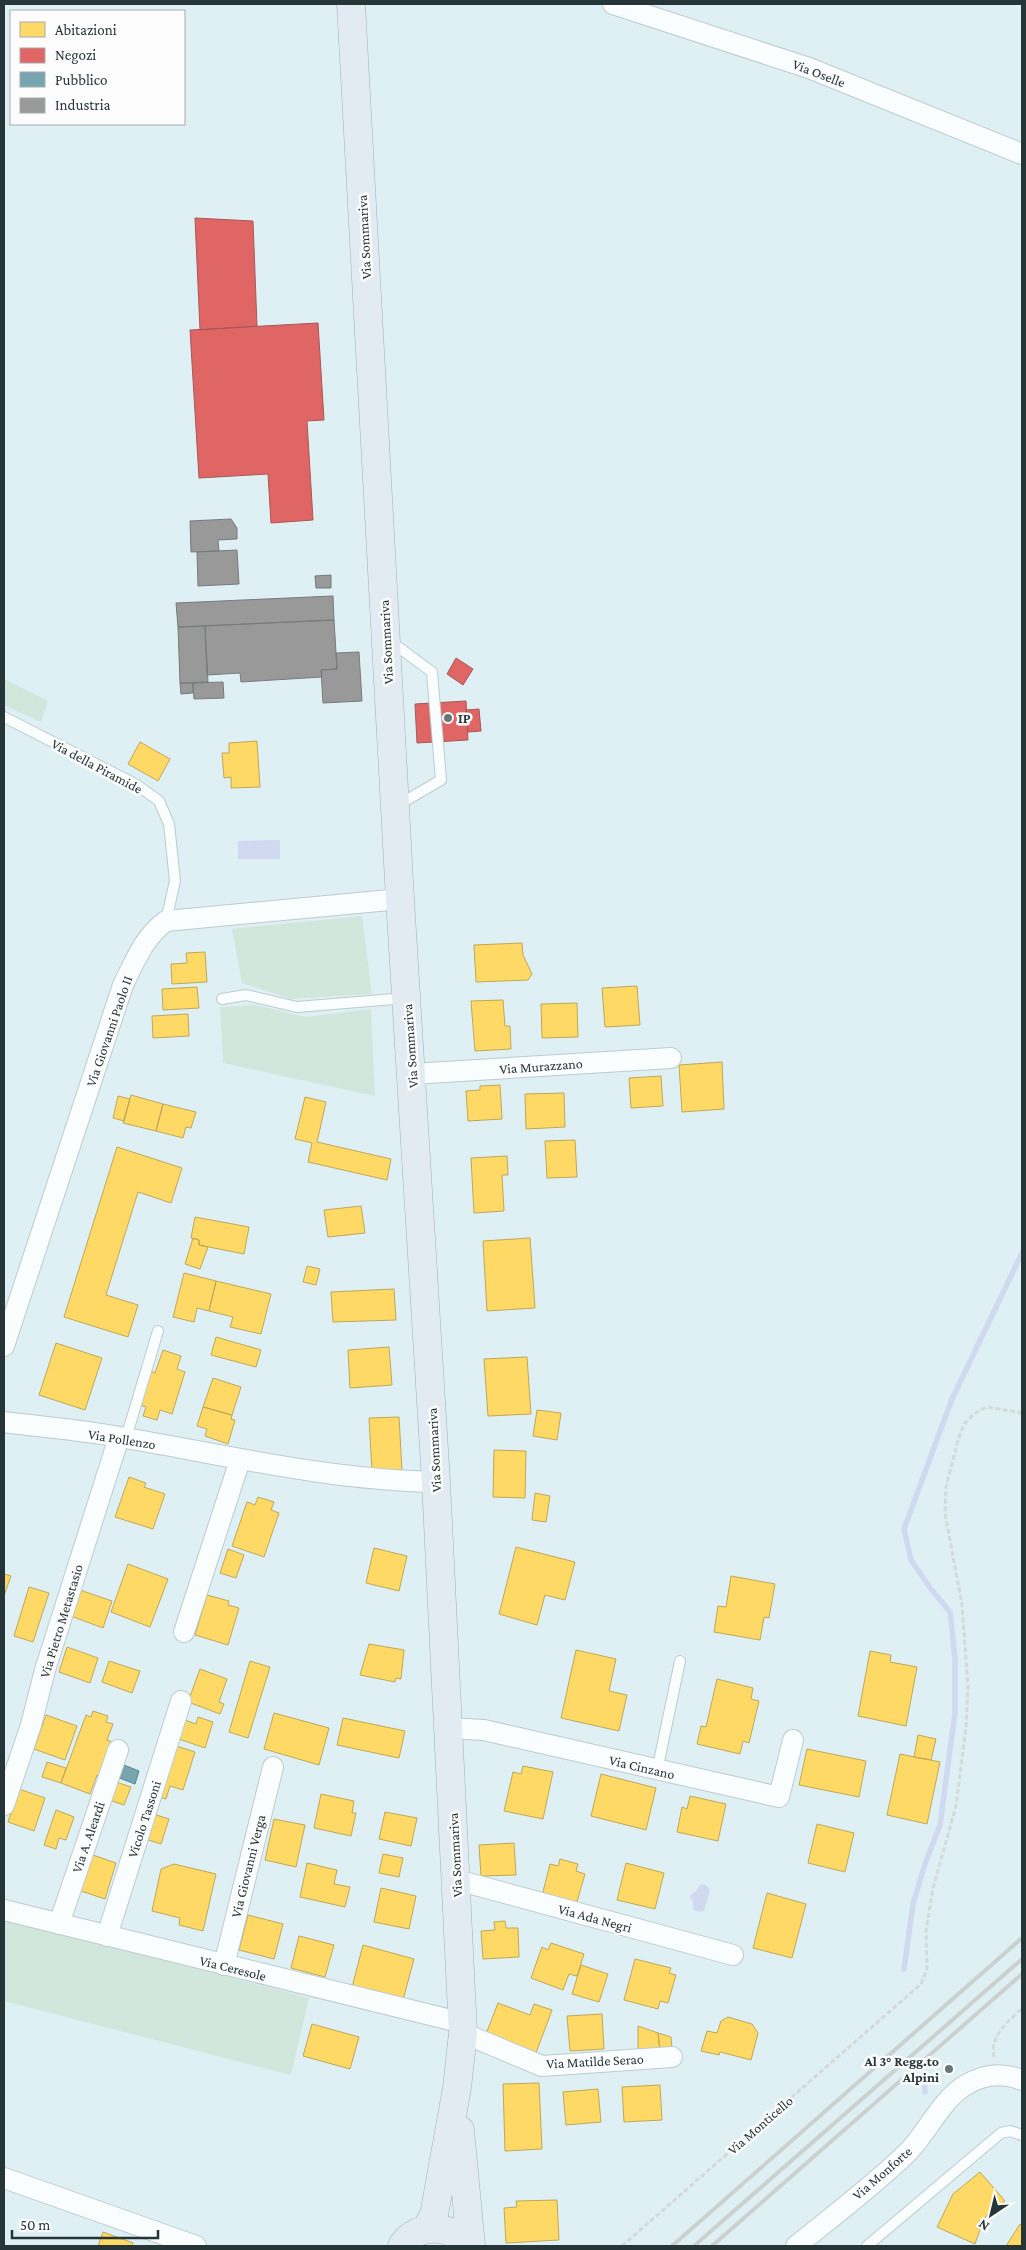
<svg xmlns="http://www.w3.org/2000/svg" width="1026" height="2250" font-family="'Crimson Pro',serif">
  <rect width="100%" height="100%" fill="#dff0f4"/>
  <path fill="#d1e7dc" d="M4 679 48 701 41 722 4 705Z
    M362 916 372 994 291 999 242 983 232 929Z
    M256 1005 306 1017 371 1009 375 1096 223 1063 220 1007Z
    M4 1918 309 1998 291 2075 4 2001Z"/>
  <path fill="#d0d9f0" d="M280 840V859H238V841Z
    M701 1884 707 1886 710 1890 704 1911 701 1912 693 1910V1901L689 1896 696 1891Z"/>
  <path fill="#ffd966" stroke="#bea858" d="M257 741 260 787 231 788V777L224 778 222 753H229V743Z
    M140 742 170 759 158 781 128 764Z
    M522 943 523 955 532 974 528 980 476 982 474 945Z
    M205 952 207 982 172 984 171 964 187 963 186 953Z
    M637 986 640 1025 605 1027 602 988Z
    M197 987 199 1008 163 1010 162 989Z
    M503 1000 505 1026H510L511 1049 475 1051 471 1001Z
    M577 1003 578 1037 542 1038 541 1004Z
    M188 1014 189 1036 153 1038 152 1016Z
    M722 1062 724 1109 682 1112 679 1065Z
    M661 1076 663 1106 631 1108 629 1078Z
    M500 1085 502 1119 468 1121 466 1091 480 1090V1086Z
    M564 1093 565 1127 526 1129 525 1094Z
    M131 1095 163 1104 156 1131 123 1123Z
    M118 1096 130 1099 124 1121 113 1118Z
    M305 1097 326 1102 317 1142 391 1159 387 1180 308 1162 312 1143 295 1139Z
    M163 1104 196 1112 191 1128 186 1127 183 1138 156 1131Z
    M575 1140 577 1177 547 1178 545 1141Z
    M117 1147 182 1168 171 1203 138 1192 106 1295 138 1305 128 1337 64 1317Z
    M507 1156 508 1175H502L504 1211 474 1213 471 1158Z
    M361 1206 365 1233 328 1237 324 1210Z
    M195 1217 249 1227 244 1254 199 1245V1240L191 1238Z
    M193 1238 199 1240V1245L208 1247 200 1269 185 1264Z
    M530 1238 535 1308 487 1311 483 1241Z
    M307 1266 320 1269 316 1285 303 1282Z
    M184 1273 216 1281 209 1311 197 1308 194 1322 173 1317Z
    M216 1281 271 1294 261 1334 230 1327 233 1317 209 1311Z
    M394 1289 396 1320 333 1322 331 1292Z
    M216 1337 261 1350 256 1367 211 1355Z
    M56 1343 102 1358 85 1410 39 1395Z
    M389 1347 392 1385 350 1388 348 1350Z
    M163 1350 181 1356 177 1369 185 1372 172 1414 160 1410 157 1420 143 1416 146 1407 140 1405 151 1371 155 1373Z
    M527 1357 531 1414 488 1416 484 1359Z
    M213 1378 241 1387 232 1415 203 1407Z
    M203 1407 232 1415 231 1419 235 1420 228 1444 205 1436 207 1429 197 1426Z
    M537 1410 561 1413 557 1440 533 1436Z
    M399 1417 402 1470 372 1472 369 1418Z
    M494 1450 526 1451 525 1498 493 1497Z
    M129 1477 146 1483 144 1487 165 1494 153 1529 115 1517Z
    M535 1493 550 1496 546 1522 532 1520Z
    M258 1497 274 1502 271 1510 279 1513 264 1557 232 1546 247 1502 255 1505Z
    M516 1547 575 1562 565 1600 545 1595 537 1625 499 1614Z
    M374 1548 407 1556 399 1591 366 1583Z
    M228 1549 244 1555 236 1578 220 1573Z
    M128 1564 168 1579 150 1627 111 1612Z
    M4 1574 11 1576 4 1596Z
    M731 1576 775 1584 769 1618 764 1617 760 1640 714 1632 718 1606 726 1607Z
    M29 1587 49 1593 33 1642 14 1636Z
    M80 1590 112 1601 103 1628 71 1616Z
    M207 1595 229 1601 228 1605 239 1608 228 1645 195 1635Z
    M369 1644 404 1650 401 1679 396 1678 395 1682 360 1675Z
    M67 1647 98 1658 90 1683 59 1672Z
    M576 1650 616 1659 609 1691 627 1695 619 1731 561 1718Z
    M870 1651 891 1655 890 1662 917 1667 906 1726 858 1716Z
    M109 1661 140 1671 132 1693 102 1682Z
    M250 1661 270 1667 248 1738 229 1732Z
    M200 1669 227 1679 219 1702 224 1704 220 1714 188 1702Z
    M717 1679 753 1688 751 1699 759 1701 749 1743 743 1741 740 1754 697 1744 701 1726 706 1727Z
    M93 1711 108 1716 106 1722 113 1724 107 1740 112 1742 100 1776 97 1775 90 1794 61 1783 86 1715 91 1717Z
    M274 1713 329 1728 319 1765 264 1749Z
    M46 1715 77 1726 65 1760 34 1749Z
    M198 1717 213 1722 205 1748 173 1737 179 1718 196 1724Z
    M343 1718 405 1731 399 1758 337 1745Z
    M918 1735 936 1739 931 1760 914 1757Z
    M170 1744 195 1752 183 1790 170 1786 166 1799 153 1795Z
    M807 1749 866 1761 859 1797 799 1785Z
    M900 1754 940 1762 927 1824 887 1815Z
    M47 1762 66 1768 61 1783 42 1777Z
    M523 1766 553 1772 543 1819 504 1811 513 1772 521 1774Z
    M601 1774 656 1788 646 1830 591 1816Z
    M113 1781 131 1787 124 1805 106 1799Z
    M19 1789 45 1798 34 1831 8 1822Z
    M321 1794 354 1801 352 1813H356L351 1836 314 1828Z
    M690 1796 726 1804 718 1841 677 1832 682 1807 687 1809Z
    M56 1810 74 1817 66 1840 59 1838 56 1849 44 1845Z
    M385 1812 417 1818 411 1846 379 1839Z
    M150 1813 169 1819 161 1844 142 1838Z
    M274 1819 305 1825 296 1867 265 1860Z
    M817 1824 854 1833 845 1872 808 1863Z
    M514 1843 516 1875 481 1876 479 1845Z
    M90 1854 116 1863 105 1899 78 1890Z
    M383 1854 403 1858 399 1877 379 1873Z
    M560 1859 578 1864 576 1871 585 1874 576 1905 542 1896 550 1864 558 1866Z
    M307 1863 337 1870 334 1884 350 1887 345 1907 300 1897Z
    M626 1863 664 1873 655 1909 617 1900Z
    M174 1864 216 1874 203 1931 179 1925 180 1918 152 1911 161 1869Z
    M381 1888 416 1896 409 1929 374 1922Z
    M767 1893 806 1904 792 1958 753 1948Z
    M248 1915 283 1924 274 1959 239 1950Z
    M505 1921 506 1928H518L519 1957 483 1959 481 1931 495 1930 494 1922Z
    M299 1936 334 1945 325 1977 291 1968Z
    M551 1943 584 1954 577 1976 569 1974 563 1990 531 1978 542 1947 548 1950Z
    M363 1945 414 1959 403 2000 352 1987Z
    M635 1959 671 1968 669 1973 676 1975 668 2003 660 2001 658 2009 624 2000Z
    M581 1965 608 1974 599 2002 572 1994Z
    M498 2003 530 2015 534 2004 552 2010 536 2053 486 2034Z
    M602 2014 604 2049 570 2051 567 2016Z
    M728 2017 752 2024 758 2033 751 2060 720 2052 719 2055 701 2051 707 2031 717 2033 721 2021Z
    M312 2024 359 2037 350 2069 303 2056Z
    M638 2026 658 2033 660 2050 638 2051Z
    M658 2033 671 2037 672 2049 660 2050Z
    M539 2083 542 2149 505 2151 503 2084Z
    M660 2085 662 2120 624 2122 622 2087Z
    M598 2089 601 2122 566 2125 563 2092Z
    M980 2172 1005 2201 984 2218 975 2244 937 2227 953 2194Z
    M557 2200 559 2240 506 2243 504 2208 517 2207 516 2201Z
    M1020 2224 1022 2226V2246H1006Z
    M103 2232 133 2243 132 2246H98Z"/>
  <path fill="#e06666" stroke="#a85758" d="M195 218 253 221 257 326 200 330Z
    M318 323 324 420 307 421 313 520 271 523 268 474 199 478 190 330Z
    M456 658 473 669 463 685 447 674Z
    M466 701 468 740 417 743 415 704Z
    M479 709 481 731 468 732 466 710Z"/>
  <path fill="#76a5af" stroke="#5e838b" d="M119 1763 139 1771 135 1784 114 1776Z"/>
  <path fill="#999" stroke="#767b7c" d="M231 519 237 528V539L218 540 219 551 191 552 190 521Z
    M237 550 239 584 198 586 197 552Z
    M331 575V588H316L315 576Z
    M333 596 334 620 178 627 176 603Z
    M334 620 337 669 321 670 322 677 241 682 240 673 207 675 205 626Z
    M205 626 208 682 180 683 178 627Z
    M359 652 362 701 323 703 321 670 337 669 336 653Z
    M223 682 224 698 194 699 193 683Z
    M180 683H193V693L181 694Z"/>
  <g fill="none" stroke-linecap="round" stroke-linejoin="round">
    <path stroke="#d0d9f0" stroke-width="5.5" d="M904 1969 913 1904 925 1864 940 1825 955 1713V1658L950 1612 931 1589 911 1560 904 1529 952 1399 1022 1253
      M924 2073 925 2092"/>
    <g stroke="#bccbce" stroke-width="12">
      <path id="service" d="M390 641 432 672 441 780 398 805
        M4 717 137 785 159 801 169 824 175 881 166 921
        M222 999 246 995 297 1007 406 998
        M126 1438 158 1331
        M657 1771 680 1661
        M867 2246 1001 2133 1010 2131 1022 2135"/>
    </g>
    <g stroke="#bccbce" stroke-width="22">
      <path id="minor" d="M613 4 809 68 1022 154
        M412 1074 671 1058
        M4 1346 123 985C135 961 144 937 166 921L400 899
        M4 1422C43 1427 82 1430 120 1437 225 1455 329 1480 436 1482
        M184 1632 240 1460
        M447 1728 484 1730 779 1797 793 1740
        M4 1805 31 1725 45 1670 119 1437
        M457 1880 733 1955
        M4 1910 463 2023
        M59 1924 118 1750
        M107 1936 181 1701
        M224 1965 273 1767
        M463 2033 542 2066 672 2057
        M4 2178 196 2246
        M796 2246C833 2216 873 2186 907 2153 928 2132 939 2103 964 2086 983 2074 1002 2072 1022 2080"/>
    </g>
    <g stroke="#9eb1bc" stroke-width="29">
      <path id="primary" d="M351 4 400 899 436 1482 463 2033 457 2088 434 2215 426 2229
        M460 2130 471 2246
        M402 2246C417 2222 453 2224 468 2246"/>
    </g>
    <path stroke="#d4d9da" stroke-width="3" stroke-dasharray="5 2.5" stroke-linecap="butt" d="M994 2057C989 2036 1009 2021 1022 2008
      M622 2246 921 1984 927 1969 926 1931 933 1888 956 1806 966 1726 968 1686 962 1605 945 1513 946 1487 958 1440 964 1424 975 1413 987 1407 1022 1413"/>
    <use href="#service" stroke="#fafdfd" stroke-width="10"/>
    <use href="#minor" stroke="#fafdfd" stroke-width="20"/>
    <use href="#primary" stroke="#e2ebf1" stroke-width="28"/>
    <path stroke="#cbd0d1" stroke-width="4" d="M672 2246 1022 1938
      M694 2246 1022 1959
      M712 2246 1022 1974"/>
  </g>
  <g fill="#67767a" stroke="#fcfcfc" stroke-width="2">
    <circle cx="448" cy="718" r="5"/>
    <circle cx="949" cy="2069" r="5"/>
  </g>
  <g text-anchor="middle" stroke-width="5" stroke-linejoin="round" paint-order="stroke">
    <g font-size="14" fill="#263538" stroke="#fcfcfc">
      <text transform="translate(819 73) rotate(21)" y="5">Via Oselle</text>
      <text transform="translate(364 237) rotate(-93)" y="5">Via Sommariva</text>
      <text transform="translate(386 642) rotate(-93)" y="5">Via Sommariva</text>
      <text transform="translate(97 766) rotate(28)" y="5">Via della Piramide</text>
      <text transform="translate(109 1031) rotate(-71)" y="5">Via Giovanni Paolo II</text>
      <text transform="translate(410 1046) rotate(-94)" y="5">Via Sommariva</text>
      <text transform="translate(541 1066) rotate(-4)" y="5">Via Murazzano</text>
      <text transform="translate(122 1439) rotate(9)" y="5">Via Pollenzo</text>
      <text transform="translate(434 1450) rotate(-93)" y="5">Via Sommariva</text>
      <text transform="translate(61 1621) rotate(-73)" y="5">Via Pietro Metastasio</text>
      <text transform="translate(642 1767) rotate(13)" y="5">Via Cinzano</text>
      <text transform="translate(144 1819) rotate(-72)" y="5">Vicolo Tassoni</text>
      <text transform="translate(88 1837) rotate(-71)" y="5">Via A. Aleardi</text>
      <text transform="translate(455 1855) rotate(-93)" y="5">Via Sommariva</text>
      <text transform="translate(248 1866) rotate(-76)" y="5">Via Giovanni Verga</text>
      <text transform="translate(595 1918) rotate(15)" y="5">Via Ada Negri</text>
      <text transform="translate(233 1968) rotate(14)" y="5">Via Ceresole</text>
      <text transform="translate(595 2061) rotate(-3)" y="5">Via Matilde Serao</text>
      <text transform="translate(760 2125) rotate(-41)" y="5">Via Monticello</text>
      <text transform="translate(882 2173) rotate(-41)" y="5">Via Monforte</text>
    </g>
    <g font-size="14" font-weight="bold" fill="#263538" stroke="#fcfcfc" text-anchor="start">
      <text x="458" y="723">IP</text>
      <text x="939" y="2066" text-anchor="end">Al 3° Regg.to<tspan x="939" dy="16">Alpini</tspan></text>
    </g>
  </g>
  <rect width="1026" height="2250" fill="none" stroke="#263538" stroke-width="10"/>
  <rect x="10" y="10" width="175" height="115" fill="#fcfcfc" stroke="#a6acae"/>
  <rect x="20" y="22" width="25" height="15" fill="#ffd966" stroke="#a6acae"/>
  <text x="55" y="35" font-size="15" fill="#263538">Abitazioni</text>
  <rect x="20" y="48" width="25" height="15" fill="#e06666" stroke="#a6acae"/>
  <text x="55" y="60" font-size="15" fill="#263538">Negozi</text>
  <rect x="20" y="72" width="25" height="15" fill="#76a5af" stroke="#a6acae"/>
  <text x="55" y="85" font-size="15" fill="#263538">Pubblico</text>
  <rect x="20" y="98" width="25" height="15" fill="#999999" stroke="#a6acae"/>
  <text x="55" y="110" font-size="15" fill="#263538">Industria</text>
  <g transform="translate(991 2215) rotate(215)" stroke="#fcfcfc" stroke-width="4" paint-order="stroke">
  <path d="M0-4L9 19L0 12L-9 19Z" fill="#263538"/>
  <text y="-8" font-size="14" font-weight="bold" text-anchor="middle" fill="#263538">N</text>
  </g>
  <path d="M12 2230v8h146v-8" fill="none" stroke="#263538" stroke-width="2.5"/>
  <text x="20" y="2230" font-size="15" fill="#263538" stroke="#fcfcfc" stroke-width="4" paint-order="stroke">50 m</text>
</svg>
